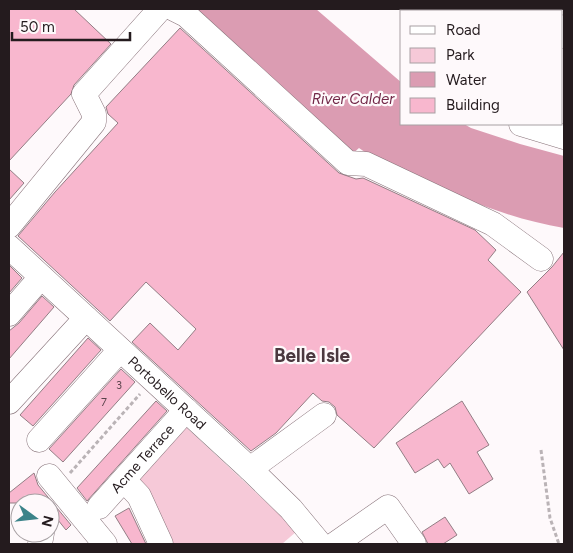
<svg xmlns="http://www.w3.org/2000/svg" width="573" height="553" font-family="Figtree,sans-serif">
  <rect width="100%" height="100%" fill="#fef9fb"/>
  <path fill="#f6c9d8" d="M186 427 297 531 282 544H169L138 480Z"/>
  <path fill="#db9cb2" d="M195 9H316L402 83V124H464L471 128 520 144 564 156V228C516 220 471 202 427 183 403 173 380 163 359 148L350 156Z"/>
  <path fill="#f8b7ce" stroke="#937e85" d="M9 9H74L111 44 74 85 71 94 9 161Z
    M180 28 339 173 356 179 363 178 475 230 496 250 488 260 521 292 374 448 337 415 335 407 329 402 322 401 313 393 276 433 251 451 132 342 150 323 178 350 196 329 146 282 110 321 18 236 55 192 118 123 108 114 106 107Z
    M9 169 24 183 9 200Z
    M564 252V350L527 292 552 267Z
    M9 265 22 278 9 293Z
    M42 296 54 307 9 359V331L19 323Z
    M88 338 101 350 33 426 20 415Z
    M121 369 135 382 63 462 49 449Z
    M156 401 167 411 87 501 77 488Z
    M462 401 489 445 477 452 493 479 469 494 450 463 444 468 438 459 415 473 396 443Z
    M34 473 38 485 71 525 66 530 50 510V503H9V493Z
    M129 508 146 544H132L115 516Z
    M445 517 457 535 443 544H428L422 532Z"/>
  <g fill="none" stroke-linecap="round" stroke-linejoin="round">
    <g stroke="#88737a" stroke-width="25">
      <g id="minor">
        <path d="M174 9 186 15 348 163 366 164 493 224 541 259"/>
        <path d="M562 36 564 27"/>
        <path d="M521 124 564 137"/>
        <path d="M9 226 94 122V114L84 94 160 9"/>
        <path id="s1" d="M9 247 250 469 291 509 320 544"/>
        <path d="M9 314 41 277"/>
        <path d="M9 402 86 318"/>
        <path d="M39 440 120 350"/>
        <path d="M250 469 324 415"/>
        <path d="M49 476 105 544"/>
        <path d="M124 480 139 496 161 544"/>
        <path id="s2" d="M99 507 186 410"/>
        <path d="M40 544 42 533"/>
        <path d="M335 544 388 507 414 544"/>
      </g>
    </g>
    <path stroke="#bab3b6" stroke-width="3" stroke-dasharray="4 2.5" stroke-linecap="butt" d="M541 450 550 518 559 544
      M70 473 140 394"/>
    <use href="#minor" stroke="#fff" stroke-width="24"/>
  </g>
  <g text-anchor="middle" stroke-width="4.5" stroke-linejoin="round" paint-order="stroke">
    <g font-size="11" fill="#59424a">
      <text x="119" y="389">3</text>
      <text x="104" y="406">7</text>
    </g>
    <g font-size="14" fill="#241b1e" stroke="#fef9fb">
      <text dy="5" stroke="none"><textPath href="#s1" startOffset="215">Portobello Road</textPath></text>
      <text dy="5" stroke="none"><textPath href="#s2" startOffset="65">Acme Terrace</textPath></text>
    </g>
    <g font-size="15" font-style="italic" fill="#722848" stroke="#fef9fb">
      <text x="353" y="104">River Calder</text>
    </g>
    <g font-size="19" font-weight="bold" fill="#4b383f" stroke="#fef9fb">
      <text x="312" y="362">Belle Isle</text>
    </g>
  </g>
  <rect width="573" height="553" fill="none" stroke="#241b1e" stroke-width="20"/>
  <rect x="400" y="10" width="162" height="115" fill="#fef9fb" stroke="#a7a0a3"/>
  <rect x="410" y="26" width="25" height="8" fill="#ffffff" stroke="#a7a0a3"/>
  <text x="446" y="35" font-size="15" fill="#241b1e">Road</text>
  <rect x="410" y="48" width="25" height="15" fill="#f6c9d8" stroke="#a7a0a3"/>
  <text x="446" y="60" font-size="15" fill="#241b1e">Park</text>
  <rect x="410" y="72" width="25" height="15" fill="#db9cb2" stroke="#a7a0a3"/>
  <text x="446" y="85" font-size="15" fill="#241b1e">Water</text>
  <rect x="410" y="98" width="25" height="15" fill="#f8b7ce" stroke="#a7a0a3"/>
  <text x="446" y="110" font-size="15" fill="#241b1e">Building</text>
  <g transform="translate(35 518) rotate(105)"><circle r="24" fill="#fef9fb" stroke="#a7a0a3"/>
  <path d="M0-4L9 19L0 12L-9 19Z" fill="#3b8389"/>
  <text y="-8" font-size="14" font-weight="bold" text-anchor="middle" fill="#241b1e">N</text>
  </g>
  <path d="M12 32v8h118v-8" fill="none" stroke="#241b1e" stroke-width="2.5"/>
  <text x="20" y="32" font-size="15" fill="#241b1e" stroke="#fef9fb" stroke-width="4" paint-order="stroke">50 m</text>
</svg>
